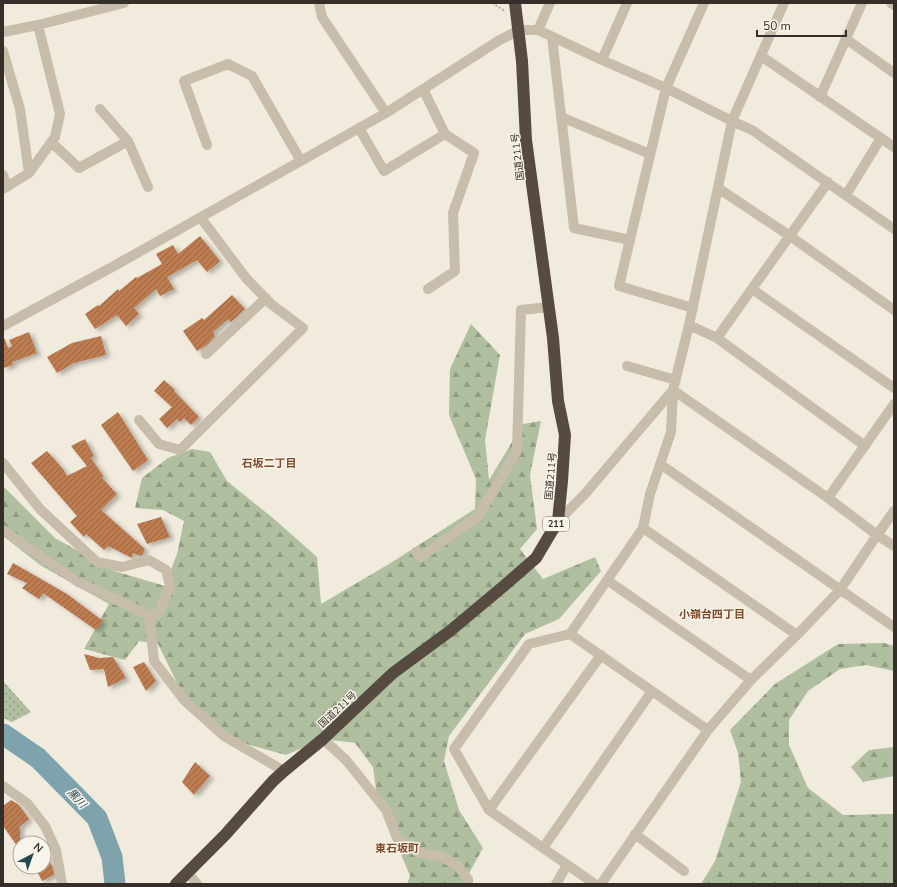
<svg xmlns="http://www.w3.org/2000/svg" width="897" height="887" font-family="'Nunito Sans','Noto Sans JP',sans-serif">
  <defs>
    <pattern id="grass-dots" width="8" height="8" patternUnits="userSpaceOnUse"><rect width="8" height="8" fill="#afbf9f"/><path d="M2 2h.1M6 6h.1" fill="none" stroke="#8f9c82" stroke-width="1.8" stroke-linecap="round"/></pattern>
    <pattern id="forest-firs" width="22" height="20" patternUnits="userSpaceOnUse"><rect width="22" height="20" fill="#afbf9f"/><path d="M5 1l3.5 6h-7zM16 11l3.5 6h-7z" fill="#8f9c82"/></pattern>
    <pattern id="building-hatch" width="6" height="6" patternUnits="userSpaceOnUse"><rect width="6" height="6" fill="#bd7b4f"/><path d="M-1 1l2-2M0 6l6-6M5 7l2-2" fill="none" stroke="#9a6542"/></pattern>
    <filter id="shadow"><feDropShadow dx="4" dy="2.5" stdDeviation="2" flood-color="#0004"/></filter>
  </defs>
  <rect width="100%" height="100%" fill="#f1ebde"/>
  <path fill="url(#grass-dots)" d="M3 681 31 712 12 722 3 718Z"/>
  <path fill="url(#forest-firs)" d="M471 324 500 355 485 440 489 480 523 424 541 421 530 475 537 529 520 549 543 579 595 557 601 571 559 619 525 634 449 736 444 761 459 810 483 848 463 884H407L410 876 377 797 373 767 355 743 323 739 286 755 220 737 178 685 158 644 139 641 125 660 84 649 109 604 40 565 3 536V486L55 538 114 571 165 586 177 554 184 521 163 510 135 508 142 478 168 458 192 449 210 452 227 481 274 519 317 557 321 604 389 564 475 509 476 479 449 415 450 369Z
    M884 643 894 646V671L866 665 840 669 808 691 789 720V745L808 788 843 815 894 814V884H701L715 861 741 782 738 753 730 730 775 684 838 644Z
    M894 747V776L863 782 851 767 869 750Z"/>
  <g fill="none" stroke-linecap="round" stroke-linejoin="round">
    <path stroke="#7fa3ac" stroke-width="21" d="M3 734 38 758 97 818 112 857 115 884"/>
  </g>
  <path fill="url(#building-hatch)" filter="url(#shadow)" d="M200 236 220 261 207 272 197 260 167 277 174 289 160 296 156 289 134 308 139 314 126 326 117 315 95 329 85 314 98 305 99 306 118 289 119 291 136 277 137 278 162 264 156 254 173 245 178 254Z
    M232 295 245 309 231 322 228 319 213 332 215 336 208 344 197 351 183 331 202 318 204 320Z
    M29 332 37 353 12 362 13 365 3 368V339H5L8 348 12 346 9 340Z
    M101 336 106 355 74 363 57 373 47 357 72 343Z
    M164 380 175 390 174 391 199 417 191 425 184 418 180 422 177 419 167 428 159 419 172 407 154 391Z
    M118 412 148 460 133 471 101 425Z
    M85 439 94 456 91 458 104 477 102 478 117 494 101 510 145 549 142 555 140 556 133 553 132 558 108 546 104 550 86 534 84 537 70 522 77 516 31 463 47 451 63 469 67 476 87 466 71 446Z
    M161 517 170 537 147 544 137 524Z
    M13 563 67 594 103 621 96 630 43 593 39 599 22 588 27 583 7 574Z
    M84 654 99 658 113 657 126 678 108 687 104 669 90 670Z
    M144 662 156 681 146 691 133 667Z
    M195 762 210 776 194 795 182 782Z
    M11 800 19 805 29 819 19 827 20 829V850L3 826V806Z
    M44 851 53 868 54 875 42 881 35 867H44Z"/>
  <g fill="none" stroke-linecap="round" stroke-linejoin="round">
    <path stroke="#b4a795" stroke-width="2" stroke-dasharray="2 2" stroke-linecap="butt" d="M492 3 505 11"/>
    <path stroke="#c8bdab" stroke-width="10" d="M319 3 322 17 386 113
      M891 3 894 5
      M538 30 550 3
      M3 32 38 25 124 3
      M552 37 574 228 630 240
      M846 39 894 73
      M3 51 20 109 29 173
      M761 56 894 147
      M602 60 627 3
      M820 97 862 3
      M100 109 128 141
      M561 117 650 154
      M359 128 384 171 445 134 423 89
      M51 142 79 168 128 141 148 187
      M207 145 184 81 228 64 252 76 301 161
      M3 175 7 187
      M718 188 790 236 894 310
      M3 189 29 173 55 137 60 114 38 25
      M846 195 881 138
      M428 289 455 271 453 213 474 153 445 134
      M752 289 894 388
      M693 308 619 286 666 88 704 3
      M689 325 717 338 865 446
      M3 326 114 266 386 113 498 41 519 30H538L602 60 666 88 732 121 752 130 894 229
      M717 338 828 182
      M206 354 266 298
      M627 366 676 380
      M673 390 828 498 877 535 894 511
      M139 420 159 444 180 450 303 328 271 304 246 278 201 218
      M3 463 40 509 97 562 122 567 149 560 166 570 170 586 158 614 149 615 78 582 3 530
      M660 464 894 627
      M828 498 894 404
      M558 521 585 494 673 390 689 325 732 121 784 3
      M643 528 797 635
      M416 552 421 557 478 516 517 451 521 310 549 307
      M607 580 751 680
      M149 615 154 661 184 700 224 736 284 771
      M570 634 708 730
      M323 739 346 760 386 810 397 838 417 852 442 857 457 865 468 879V884
      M3 786 27 803 45 826 56 850 62 884
      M489 810 601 655
      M635 834 684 871
      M543 848 652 691
      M188 873 197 884
      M556 884 567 865
      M595 884 543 848 489 810 454 749 529 644 570 634 643 528 650 494 671 432 673 390
      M601 884 708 730 751 680 797 635 840 590 877 535 894 546"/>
    <path stroke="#574b41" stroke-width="12" d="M176 884 225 835 273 781 284 771 323 739 393 673 450 631 505 585 536 558 558 521 562 481 565 435 558 401 553 338 526 140 522 61 515 3"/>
  </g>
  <g text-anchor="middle" stroke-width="3" stroke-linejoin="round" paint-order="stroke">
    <rect fill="#f9f4ea" stroke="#706a63" stroke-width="1" x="543" y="517" width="26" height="14" rx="3"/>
    <g font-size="9" font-weight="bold" fill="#362f29">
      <text x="556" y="527">211</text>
    </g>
    <g font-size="10" fill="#362f29" stroke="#f9f4ea">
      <text transform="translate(517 157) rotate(-97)" y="4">国道211号</text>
      <text transform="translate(550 476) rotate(-85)" y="4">国道211号</text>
      <text transform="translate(337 709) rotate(-43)" y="4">国道211号</text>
    </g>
    <g font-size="11" font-weight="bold" fill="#804a28" stroke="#f9f4ea">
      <text x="269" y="467">石坂二丁目</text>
      <text x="712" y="618">小嶺台四丁目</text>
      <text x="397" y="852">東石坂町</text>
    </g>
    <g font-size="11" font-style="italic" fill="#224a55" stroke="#f9f4ea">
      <text transform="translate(77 798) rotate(46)" y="4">黒川</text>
    </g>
  </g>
  <rect width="897" height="887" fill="none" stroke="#362f29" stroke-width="8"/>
  <g transform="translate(32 855) rotate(41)"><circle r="19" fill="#f9f4ea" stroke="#aba59d"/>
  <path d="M0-3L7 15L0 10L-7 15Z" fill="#224a55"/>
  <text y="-6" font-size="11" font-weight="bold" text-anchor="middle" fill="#362f29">N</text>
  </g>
  <path d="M757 30v6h89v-6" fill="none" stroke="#362f29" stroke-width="2"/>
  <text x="763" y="30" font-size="12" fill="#362f29" stroke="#f9f4ea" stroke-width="3" paint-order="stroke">50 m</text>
</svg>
